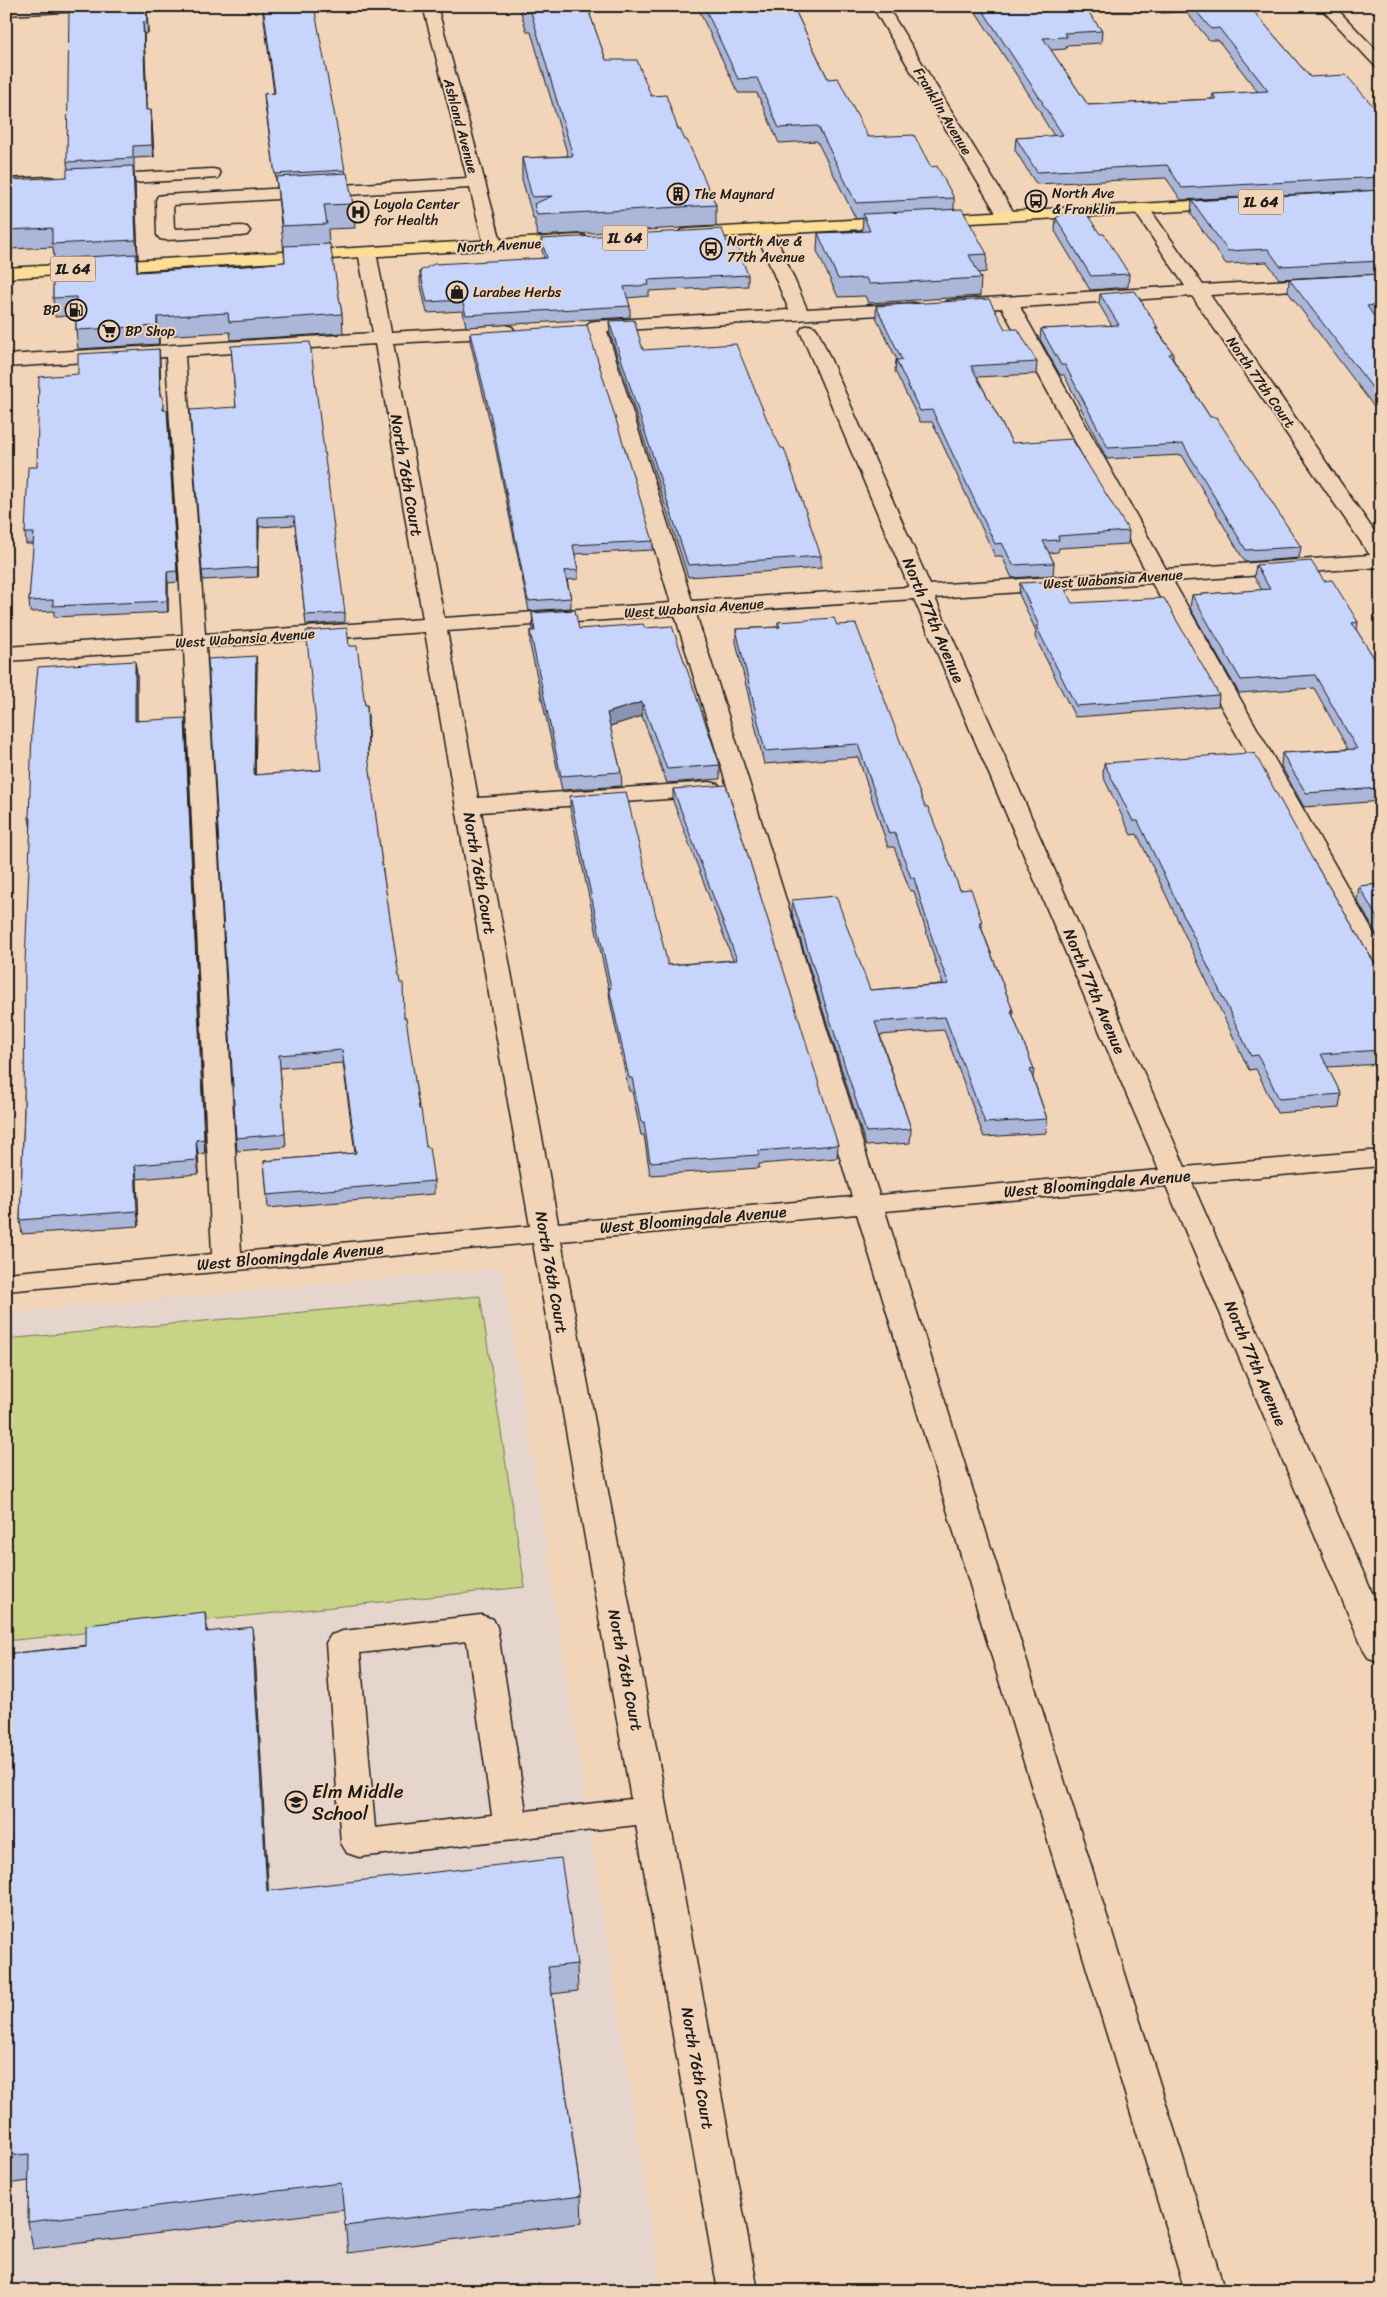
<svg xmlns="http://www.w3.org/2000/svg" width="1387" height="2297" font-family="Sriracha,sans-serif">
  <rect width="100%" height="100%" fill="#f2d5b8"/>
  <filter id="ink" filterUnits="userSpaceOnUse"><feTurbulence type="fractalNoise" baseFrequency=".02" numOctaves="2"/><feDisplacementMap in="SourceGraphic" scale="10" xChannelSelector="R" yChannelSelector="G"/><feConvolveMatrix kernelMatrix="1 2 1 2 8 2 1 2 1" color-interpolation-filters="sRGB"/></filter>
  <g filter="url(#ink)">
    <path fill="#e5d5cc" d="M503 1268 662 2291H6V1313Z"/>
    <path fill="#c7d487" stroke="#727852" d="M480 1296 525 1587 6 1641V1339Z"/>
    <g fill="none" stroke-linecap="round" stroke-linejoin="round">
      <g stroke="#1c1c1c" stroke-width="3">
        <path id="minor" d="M108 6 101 10 6 15V7Z
          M423 6H437L502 245 499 249H487L484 245 470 188 173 205 174 229 241 226 247 227 250 231 247 235 241 236 166 240 160 239 157 235 156 200 158 196 164 195 467 178Z
          M872 6H887L1016 216 1013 220H1001L998 216Z
          M1319 6H1334L1381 55V69L1376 67Z
          M212 169 218 170 220 174 218 178 96 185 90 184 88 180 90 176 96 175Z
          M48 177 54 178 56 182 54 186 6 189V179Z
          M1141 204 1147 205 1203 285 1381 275V285L1210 295 1381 541V567L1173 581 1381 946V977L1372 974 1368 969 1152 583 935 598 1185 1167 1381 1150V1166L1192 1183 1381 1613V1663L1369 1659 1364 1651 1166 1186 885 1211 1225 2291H1185L857 1214 561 1241 758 2291H718L636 1825 359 1857 347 1853 341 1843 326 1643 331 1635 343 1631 481 1615 493 1619 497 1627 526 1811 631 1799 533 1243 6 1291V1273L212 1254 184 649 6 661V647L183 635 166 357 6 367V355L373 333 358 252 361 248H373L376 252 391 332 506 325 512 327 515 331 512 335 506 337 393 343 444 618 671 603 587 326 590 322 596 321 789 310 755 230 758 226H770L773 230 807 309 913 303 919 304 922 308 919 312 913 313 607 331 692 601 909 587 800 331 803 327 809 325 815 327 818 331 930 585 1146 571 1002 308 953 310 947 309 944 305 947 301 953 300 1185 286 1133 209 1135 205ZM1192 296 1370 555 1166 569 1020 307ZM375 344 423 619 205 634 185 356ZM914 599 1159 1170 879 1195 696 614ZM675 615 852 1197 558 1223 481 812 710 796 718 794 722 789 718 784 710 782 478 798 447 631ZM425 632 530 1226 241 1252 206 647ZM467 1641 492 1815 375 1828 360 1653Z"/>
      </g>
      <g stroke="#1c1c1c" stroke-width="3">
        <path id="major" d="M1228 199 1234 200 1236 204 1234 208 687 239 681 238 678 234 681 230 687 229Z
          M579 235 585 236 588 240 585 244 6 278V268Z"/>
      </g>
      <use href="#minor" fill="#f2d5b8" fill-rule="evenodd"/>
      <use href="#major" fill="#fdde96" fill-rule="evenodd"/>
    </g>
    <path fill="#abb6d8" stroke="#1c1c1c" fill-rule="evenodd" d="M147 6 148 33 144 34 147 110 152 122 154 157 134 158V171L135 184 138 259H137L138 272 246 266 285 262 277 187 265 106 264 94 274 93 262 6 345 170 353 204 355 228 328 229 329 244 342 314 343 333 231 340 230 332 159 336V344L78 349 76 330V315L55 317 53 298 54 259 53 247 10 249 7 230 67 177 68 169 67 162Z
      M519 6H609V8L591 9V14L590 15 606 60 651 96 678 129 685 140 716 205V226L538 236 535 226V218H533L522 179V158L568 156 531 32H527Z
      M697 6H793L828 79 868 137 931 167 954 198V209L987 254 986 272 978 273 981 278 980 296 868 303 865 296 838 297 817 251 818 233 862 231 863 218 856 219 817 141 779 143 757 93H738Z
      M972 6H1249L1310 77 1381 115V190L1181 200 1166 178 1036 184 1015 150 1016 138 1054 136 1041 115V113ZM1158 9 1161 13 1186 12 1209 40H1218L1258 92 1213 94 1212 99 1088 105 1051 50 1066 49 1067 45 1101 43 1102 31 1088 12Z
      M1381 190V274L1279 279 1267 262 1226 264 1191 214 1192 201Z
      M1056 218 1100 234 1129 274 1128 287 1090 290 1055 231Z
      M541 239 727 242 748 275V286L649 291V296L627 298 630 306V317L466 327 463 311 427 313 420 282V271L544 258 542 250Z
      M1381 274V319H1375L1381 327V408H1375L1288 292 1289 279Z
      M1100 294 1158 328V331L1173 353V359L1210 417 1301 547 1299 558 1245 562 1182 455 1107 459 1064 375H1060L1040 339 1041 329 1112 326 1099 304Z
      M876 306 1005 329 1037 362 1036 374 977 377 1012 443 1129 531 1128 544 1059 548 1058 552 1049 553 1054 563 1053 575 1012 578 1002 556H995L932 422H920L895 371 896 360H897L876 317Z
      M609 321 643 350 821 556V568L688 577 610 333Z
      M470 333 653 541V550L575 554 578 570V579L567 580 571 598V608L529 611 491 426 470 341Z
      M231 346 345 613V622L306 625 295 525 259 527 258 577 203 580 202 571 236 407Z
      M159 349 161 396 164 406V410L168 420 178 582 168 583V612L54 617V611L30 612 29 601 34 544H26L25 533 37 467 78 374Z
      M1256 565 1324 581 1358 622 1357 631 1381 669V801L1304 807 1281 766 1282 753 1348 749 1314 688 1239 693 1190 608 1192 595 1262 590 1254 577Z
      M1020 583 1072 603 1219 695 1218 706 1075 717 1035 637 1036 631 1019 594Z
      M532 613 579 629 645 628 720 765V779L667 783 642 716 610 726 621 772 622 786 562 790 530 645V631H533Z
      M778 622 837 625 925 807 960 890 982 922V929L1013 1011V1016L1034 1069 1033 1078 1047 1119 1046 1133 984 1137 944 1030 880 1035 911 1129 910 1143 866 1146 792 913V900L870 990 943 984 936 964 914 891H910L894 847H888L858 757 764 764 736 642V629L778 627Z
      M349 646 368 716V760L383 872 404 1018 426 1147 434 1181V1194L268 1208 264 1161 355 1153 343 1063 280 1068 286 1147 237 1151 236 1138 256 656 257 667 255 775 321 770Z
      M135 661 137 674V720L186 731 205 1153 198 1154 199 1174 137 1179 139 1226 22 1234 20 1220 24 1112 31 830 29 818Z
      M1104 763 1313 860 1374 962 1381 964V1064L1327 1067 1341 1094 1339 1108 1277 1113 1256 1069 1249 1070 1137 834 1131 835 1103 776Z
      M673 789 838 1145 837 1158 759 1164V1168L650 1175 644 1135H641L632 1091H629L610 1001 609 991 570 808V796L668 965 733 960 673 801Z
      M1381 884V942L1357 900 1359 886Z
      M208 1632 255 1654 268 1891 577 1964 578 1991 552 1994 581 2196 582 2223 348 2253 344 2210 33 2249 28 2222 29 2181 6 2184V1654Z"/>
    <path fill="#8b94b0" stroke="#1c1c1c" d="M146 6H147L148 33 147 22Z
      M143 22 144 34 148 122 146 110Z
      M151 110 152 122 154 157 152 145Z
      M133 166 135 184 138 259 136 240Z
      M157 317 159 336V344L157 326Z
      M159 349 160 359 161 406 160 396Z
      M167 410 168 420 178 582 177 571Z
      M258 517 259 527 258 577Z
      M167 572 168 583V612L167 601Z
      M256 656 257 667 255 787 254 775Z
      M135 661 137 674V734L135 721Z
      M642 702V716L607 727V713Z
      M367 705 368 716V767V755Z
      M185 718 186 731 205 1153 204 1139Z
      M196 1140 198 1154 199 1174 197 1160Z
      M135 1165 137 1179 139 1226 137 1211Z
      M205 1612 209 1639 206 1632Z
      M252 1627 255 1654 270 1918 267 1891Z"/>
    <path fill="#c7d4fb" stroke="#1c1c1c" d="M69 6H146L147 22H143L146 110H151L152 145 133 146V158L67 162Z
      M263 6H314L345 170 275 174 264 94 275 93Z
      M524 6H587L606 60H637L651 96 666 95 678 129H680L685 140H687L716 205 537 215 534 204 552 196 532 197 522 158 573 156 531 12 526 13Z
      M704 6H793L828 79 838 78 868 137 914 135 931 167 937 166 954 198 856 203 818 126 779 128 757 78 738 79Z
      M980 6H1084L1102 31 1064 33 1067 37 1043 38 1088 105 1216 99 1213 94 1268 91 1219 28 1211 29 1192 6H1249L1310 77 1346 75 1381 115V177L1182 188 1167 165 1037 172 1016 138 1063 135 1042 103H1043Z
      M133 166 136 240 52 244V228L7 230 10 180 67 177V169Z
      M347 173 353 204 324 205 327 224 282 226 276 177Z
      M1381 190V261L1280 266 1268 249 1228 251 1192 201Z
      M1074 207H1082L1100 234H1104L1129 274 1091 276 1056 218Z
      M962 209 987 254 969 255 981 278 869 284 866 278 838 279 818 233 870 231 863 214Z
      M722 229 727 242 738 249 748 275 648 280 649 285 624 287 630 306 466 315 462 300 427 302 420 271 434 264 547 258 541 239Z
      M330 244 342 314 229 322 228 313 157 317V326L76 330V297L53 298V259L136 254 137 272 246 266 285 262 284 246Z
      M1381 274V305L1367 306 1381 327V394H1377L1289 279Z
      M1135 291 1158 328H1155L1173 353 1169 354 1210 417H1216L1301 547 1246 550 1183 444 1108 448 1065 365H1061L1041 329 1119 325 1100 294Z
      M989 299 1005 329H1018L1037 362 971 366 1012 443 1072 439 1129 531 1058 536 1059 540 1043 541 1054 563 1013 565 1002 543 995 544 932 410 920 411 896 360H902L876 306Z
      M634 320 643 350 736 344 768 422 781 448H784L821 556 688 565 609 321Z
      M587 325 653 541 573 545 578 570 564 571 571 598 528 601 491 417 470 333Z
      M310 342 345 613 305 615 294 516 258 517V567L202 571 190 410 236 407 231 346Z
      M159 349 160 396H163V410H167L177 571 167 572V601L53 606V600L29 601 34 533H25L28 467H37L39 377 78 374V354Z
      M1311 561 1324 581 1332 580 1358 622 1352 623 1381 669V788L1306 793 1282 753 1357 749 1315 675 1241 680 1192 595 1270 589 1256 565Z
      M1061 581 1072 603 1164 598 1219 695 1076 706 1036 626H1039L1020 583Z
      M575 610 579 629 643 624 645 628 672 626 720 765 667 769 642 702 607 713 621 772 561 776 530 631H535L532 613Z
      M834 618 837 625 856 624 925 807H928L960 890 971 889 982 922H979L1013 1011H1011L1034 1069 1030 1070 1047 1119 985 1123 945 1017 875 1022 911 1129 866 1132 792 900 836 896 870 990 949 984 936 951 914 878H911L895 833 889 834 858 744 765 751 736 629 780 627 778 622Z
      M347 628 349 646H357L365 705H367L368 755 383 872 400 983H403L404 1018H406L419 1109H421L426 1147H429L434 1181 267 1195 264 1161 356 1153 342 1050 279 1055 285 1134 236 1138 208 659 256 656 254 775 321 770 306 631Z
      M135 661V721L185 718 204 1139 196 1140 197 1160 135 1165 137 1211 20 1220 24 1112 25 963 31 818H29L32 730 38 667Z
      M1250 753 1255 754 1313 860 1374 962 1381 964V1050L1321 1054 1341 1094 1279 1099 1258 1055 1251 1056 1138 821H1133L1104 763Z
      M726 785 838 1145 758 1151 759 1155 650 1162 644 1122H641L632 1078H629L609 988H611L570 796 626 792 668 965 737 960 673 789Z
      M1381 884V925L1359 886Z
      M205 1612 206 1632 252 1627 267 1891 561 1858 577 1964 548 1967 581 2196 345 2226 341 2183 28 2222 29 2154 6 2156V1654L86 1646V1625Z"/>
  </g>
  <defs>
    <g id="building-ring" transform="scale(1.125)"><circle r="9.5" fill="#f2d5b8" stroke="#1c1c1c" stroke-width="1.5"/><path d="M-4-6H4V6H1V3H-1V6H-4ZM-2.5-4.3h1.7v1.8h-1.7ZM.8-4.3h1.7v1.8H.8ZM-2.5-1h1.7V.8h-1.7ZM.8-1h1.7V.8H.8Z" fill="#1c1c1c"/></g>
    <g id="bus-ring" transform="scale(1.125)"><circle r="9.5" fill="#f2d5b8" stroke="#1c1c1c" stroke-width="1.5"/><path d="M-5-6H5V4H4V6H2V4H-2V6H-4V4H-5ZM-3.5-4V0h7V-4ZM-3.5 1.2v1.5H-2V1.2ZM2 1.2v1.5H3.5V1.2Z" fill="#1c1c1c"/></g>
    <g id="hospital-ring" transform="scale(1.125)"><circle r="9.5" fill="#f2d5b8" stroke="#1c1c1c" stroke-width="1.5"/><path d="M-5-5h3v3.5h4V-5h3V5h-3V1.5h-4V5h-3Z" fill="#1c1c1c"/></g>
    <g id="shop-ring" transform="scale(1.125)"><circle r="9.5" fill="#f2d5b8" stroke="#1c1c1c" stroke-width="1.5"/><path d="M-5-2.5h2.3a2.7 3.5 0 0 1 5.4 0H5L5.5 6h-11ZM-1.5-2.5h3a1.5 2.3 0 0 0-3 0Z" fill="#1c1c1c"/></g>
    <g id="fuel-ring" transform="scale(1.125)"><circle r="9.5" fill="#f2d5b8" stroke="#1c1c1c" stroke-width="1.5"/><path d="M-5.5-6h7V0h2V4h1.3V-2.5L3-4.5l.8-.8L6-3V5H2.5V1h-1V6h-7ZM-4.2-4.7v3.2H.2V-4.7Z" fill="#1c1c1c"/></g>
    <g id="supermarket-ring" transform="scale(1.125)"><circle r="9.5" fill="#f2d5b8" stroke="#1c1c1c" stroke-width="1.5"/><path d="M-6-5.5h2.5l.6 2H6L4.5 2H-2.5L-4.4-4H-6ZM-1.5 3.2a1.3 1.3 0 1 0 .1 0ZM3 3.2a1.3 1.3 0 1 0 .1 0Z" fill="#1c1c1c"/></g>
    <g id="school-ring" transform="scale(1.125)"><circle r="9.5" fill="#f2d5b8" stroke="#1c1c1c" stroke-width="1.5"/><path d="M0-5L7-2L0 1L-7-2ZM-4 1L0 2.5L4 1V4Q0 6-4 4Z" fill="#1c1c1c"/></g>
  </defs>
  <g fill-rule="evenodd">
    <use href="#building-ring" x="678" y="194"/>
    <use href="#bus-ring" x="1036" y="201"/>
    <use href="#hospital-ring" x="358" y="212"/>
    <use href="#bus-ring" x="711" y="249"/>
    <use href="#shop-ring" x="457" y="292"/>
    <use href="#fuel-ring" x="76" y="310"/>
    <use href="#supermarket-ring" x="109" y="331"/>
    <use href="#school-ring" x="296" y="1802"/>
  </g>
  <g text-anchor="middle" stroke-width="4" stroke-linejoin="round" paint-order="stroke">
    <g font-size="14" fill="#1c1c1c" stroke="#f2d5b8">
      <text transform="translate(943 111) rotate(59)" y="5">Franklin Avenue</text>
      <text transform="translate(461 126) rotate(75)" y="5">Ashland Avenue</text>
      <text transform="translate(499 245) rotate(-3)" y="5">North Avenue</text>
      <text transform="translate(1261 382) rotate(55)" y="5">North 77th Court</text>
      <text transform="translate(1113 579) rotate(-4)" y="5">West Wabansia Avenue</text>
      <text transform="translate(694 608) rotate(-4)" y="5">West Wabansia Avenue</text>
      <text transform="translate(245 638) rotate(-4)" y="5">West Wabansia Avenue</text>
    </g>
    <g font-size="14" fill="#1c1c1c" stroke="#f2d5b8" text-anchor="start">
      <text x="1052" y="198">North Ave<tspan x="1052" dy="16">&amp; Franklin</tspan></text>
      <text x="694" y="199">The Maynard</text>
      <text x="374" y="209">Loyola Center<tspan x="374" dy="16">for Health</tspan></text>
      <text x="727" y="246">North Ave &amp;<tspan x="727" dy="16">77th Avenue</tspan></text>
      <text x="473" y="297">Larabee Herbs</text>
      <text x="60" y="315" text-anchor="end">BP</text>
      <text x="125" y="336">BP Shop</text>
    </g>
    <g fill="#f2d5b8" stroke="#5c544b" stroke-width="1">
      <rect x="1238.5" y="189.5" width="45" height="25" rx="4"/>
      <rect x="602.5" y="225.5" width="45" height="25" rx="4"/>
      <rect x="50.5" y="256.5" width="45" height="25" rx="4"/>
    </g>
    <g font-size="15" font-weight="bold" fill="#1c1c1c">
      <text x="1261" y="207">IL 64</text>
      <text x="625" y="243">IL 64</text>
      <text x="73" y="274">IL 64</text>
    </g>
    <g font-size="16" fill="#1c1c1c" stroke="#f2d5b8">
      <text transform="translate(407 475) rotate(80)" y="6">North 76th Court</text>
      <text transform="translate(934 620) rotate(67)" y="6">North 77th Avenue</text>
      <text transform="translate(480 873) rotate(80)" y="6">North 76th Court</text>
      <text transform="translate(1095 991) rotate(67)" y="6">North 77th Avenue</text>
      <text transform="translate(1097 1183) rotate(-5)" y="6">West Bloomingdale Avenue</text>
      <text transform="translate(693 1219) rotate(-5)" y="6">West Bloomingdale Avenue</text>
      <text transform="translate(290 1256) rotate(-5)" y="6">West Bloomingdale Avenue</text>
      <text transform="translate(552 1272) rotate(80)" y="6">North 76th Court</text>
      <text transform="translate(1256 1363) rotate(67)" y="6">North 77th Avenue</text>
      <text transform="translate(626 1670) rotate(79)" y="6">North 76th Court</text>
      <text transform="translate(698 2068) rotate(80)" y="6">North 76th Court</text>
    </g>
    <g font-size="19" fill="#1c1c1c" stroke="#f2d5b8" text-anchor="start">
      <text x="312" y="1798">Elm Middle<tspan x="312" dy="22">School</tspan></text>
    </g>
  </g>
  <rect width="1387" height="2297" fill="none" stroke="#f2d5b8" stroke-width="25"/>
  <rect x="12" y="12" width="1362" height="2272" fill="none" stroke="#1c1c1c" stroke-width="2" filter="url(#ink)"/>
</svg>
